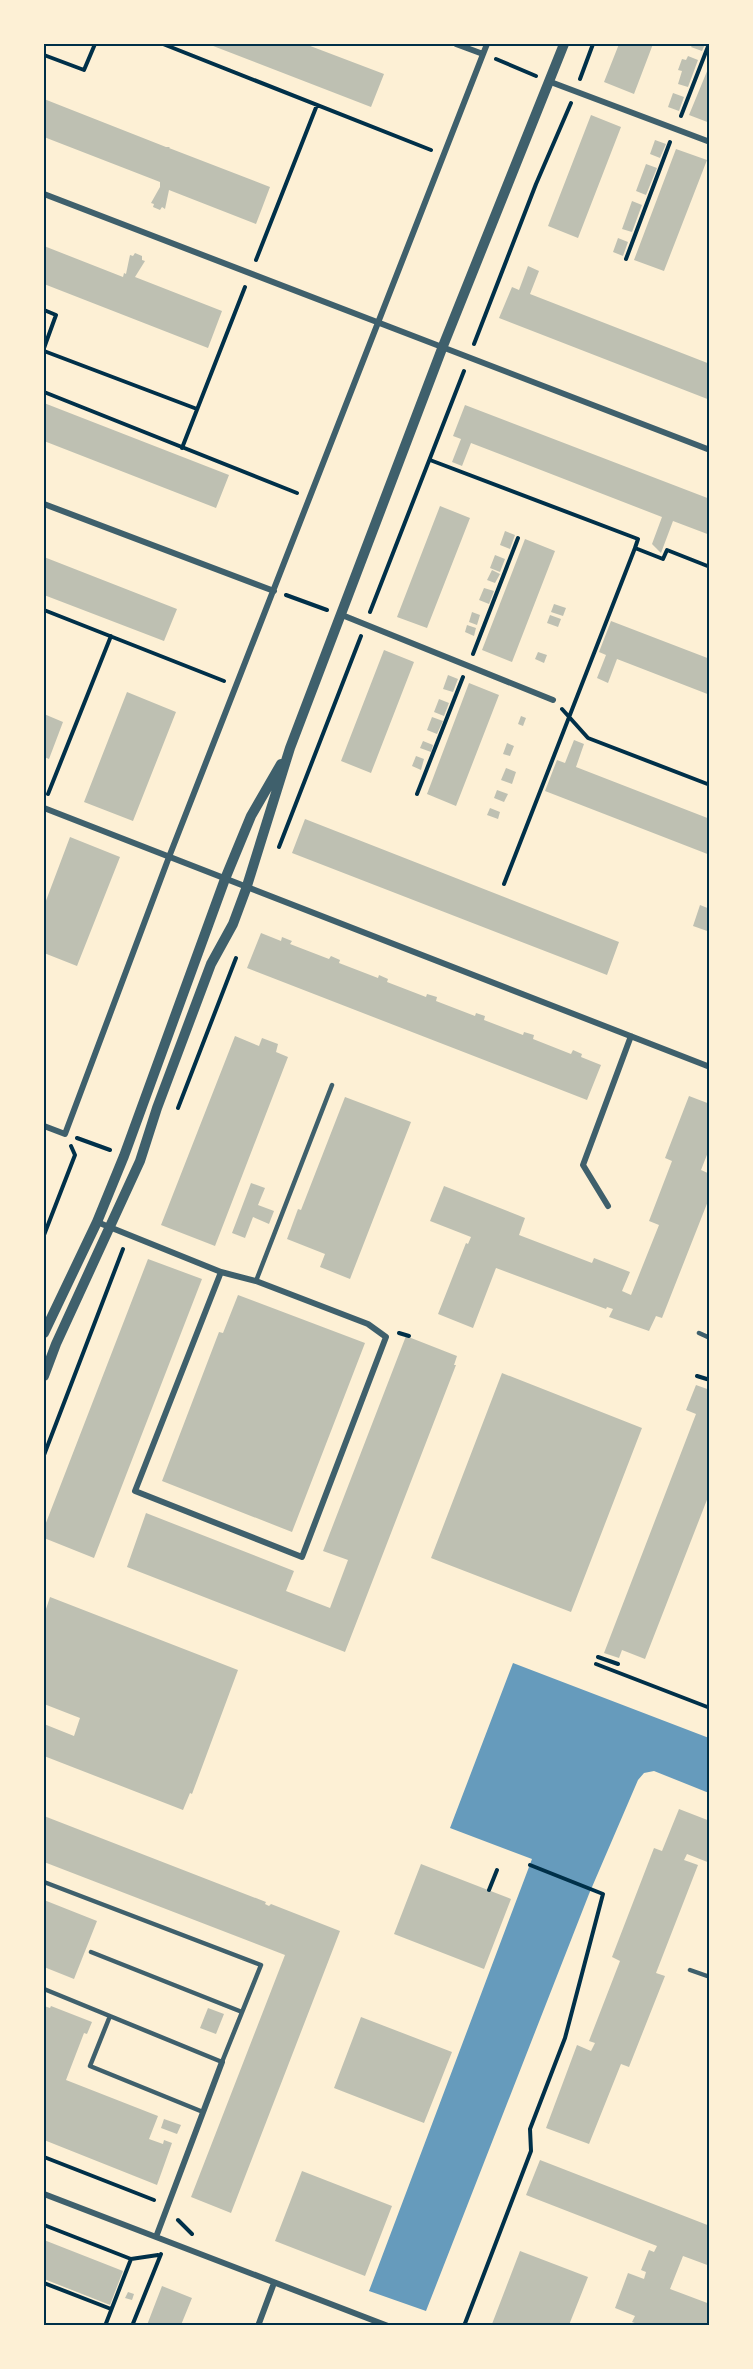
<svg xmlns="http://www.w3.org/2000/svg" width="753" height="2369" font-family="'Times New Roman',serif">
  <rect width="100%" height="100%" fill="#fdf0d5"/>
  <path fill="#669bbc" d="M513 1663 709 1738V1793L654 1771 644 1773 638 1780 589 1894 426 2311 369 2291 532 1859 450 1828Z"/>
  <path fill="#bec0b2" d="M208 44H305L384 74 371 107Z
    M619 44H653L634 94 604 82Z
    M693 44H705L702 51 691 47Z
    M688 56 698 60 688 87 678 84 682 71 678 70 682 59 686 60Z
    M710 64V123L689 115Z
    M673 93 684 97 679 111 668 107Z
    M44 99 166 147H170L169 148 270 187 256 224 169 190 165 209 162 207 160 210 153 207 154 204 151 203 160 187V182L44 137Z
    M591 115 621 127 578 238 548 226Z
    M655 140 666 144 660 158 650 154Z
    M676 149 707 160 664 271 634 260Z
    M646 164 657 168 646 195 636 191Z
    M632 201 642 205 632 232 622 229Z
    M618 238 628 242 623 256 613 252Z
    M44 246 123 277 124 273 126 274 130 255 133 256 135 253 142 256V260L145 261 135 277 222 311 208 348 44 284Z
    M528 266 539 271 530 294 710 364V400L499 318 512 287 519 290Z
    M44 403 229 475 216 508 44 441Z
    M465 405 710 499V535L673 521 661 553 652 544 662 517 471 443 462 466 452 462 461 439 453 436Z
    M440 506 470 518 427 628 397 617Z
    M505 531 515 535 510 549 500 545Z
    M525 539 555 551 512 662 482 650Z
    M495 555 505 559 500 572 490 568Z
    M44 557 177 609 164 641 44 595Z
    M492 570 500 574 495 583 487 580Z
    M484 588 494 591 489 604 479 600Z
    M554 604 566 608 563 616 551 612Z
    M472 612 480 615 477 625 469 622Z
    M550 615 561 619 558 627 547 623Z
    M611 621 710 659V695L617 659 608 683 597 678 606 655 599 652Z
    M467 625 476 628 474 636 465 632Z
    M384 650 414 662 371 773 341 761Z
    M538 652 547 655 544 663 535 659Z
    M448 675 458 679 453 692 443 689Z
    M469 683 499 695 456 806 427 794Z
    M127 692 176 712 133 821 84 802Z
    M439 699 449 703 444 716 434 712Z
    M44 714 63 722 49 759 44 757Z
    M521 716 526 718 523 726 518 724Z
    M432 717 443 721 437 734 427 730Z
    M574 740 584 744 576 767 710 819V855L545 791 557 760 565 763Z
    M423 741 433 745 431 752 420 748Z
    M507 743 514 746 510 756 503 754Z
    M416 756 424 759 421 770 412 766Z
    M506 768 516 772 512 784 501 780Z
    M497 790 508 794 504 802 494 798Z
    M490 808 500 812 498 819 487 815Z
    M305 819 619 942 607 975 292 853Z
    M70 837 120 857 77 966 44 953V906Z
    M700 905 710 909V932L693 926Z
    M261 933 281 941 282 937 292 941 290 944 329 959 331 956 340 960 339 963 378 978 379 975 388 979 387 982 426 997 427 994 437 997 436 1001 475 1016 476 1013 485 1016 484 1020 523 1035 524 1032 534 1035 533 1039 571 1054 573 1050 582 1054 581 1057 601 1065 587 1100 247 968Z
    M235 1036 259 1046 262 1038 278 1044 276 1052 288 1057 215 1246 161 1225Z
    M689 1096 710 1104V1147L701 1170 710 1174V1196L662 1318 656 1316 649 1331 609 1317 613 1309 607 1307 606 1309 496 1268 473 1328 438 1314 466 1243 468 1244 471 1237 430 1221 444 1186 525 1218 519 1235 592 1263 594 1258 630 1272 622 1291 631 1295 659 1225 649 1221 672 1161 665 1158Z
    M345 1097 411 1122 350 1279 320 1267 325 1254 287 1239 298 1209 301 1210Z
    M251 1183 265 1188 258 1205 274 1211 269 1224 253 1217 245 1238 232 1233Z
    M148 1259 202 1279 94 1558 44 1538V1528Z
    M238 1295 365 1343 292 1532 162 1481 219 1332 223 1333Z
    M406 1336 457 1356 454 1365H456L345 1652 127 1567 146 1513 294 1571 286 1591 330 1608 348 1560 323 1551Z
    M502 1373 642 1428 571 1612 431 1558Z
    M696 1385 710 1390V1492L645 1659 622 1650 619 1658 604 1653 696 1414 686 1410Z
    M50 1597 238 1670 192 1794 190 1793 183 1810 44 1756V1724L74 1736 80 1718 44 1704V1615Z
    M679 1809 710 1821V1863L687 1854 684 1860 698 1865 656 1973 665 1976 629 2067 621 2064 589 2144 546 2128 577 2045 591 2051 595 2043 589 2041 620 1961 612 1957 654 1848 662 1851Z
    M44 1816 266 1902 265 1904 269 1906 271 1904 340 1931 231 2213 191 2197 285 1955 44 1862Z
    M421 1864 511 1899 484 1969 394 1934Z
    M44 1900 97 1921 74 1979 44 1967Z
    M44 2006 50 2008 51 2006 92 2022 87 2034 84 2033 66 2080 158 2116 149 2139 163 2144 164 2140 172 2143 157 2185 44 2140Z
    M208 2008 224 2014 216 2034 200 2028Z
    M361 2017 452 2052 424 2123 334 2088Z
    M164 2119 181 2125 177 2134 161 2128Z
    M540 2160 710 2226V2266L683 2256 670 2289 710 2304V2325H659L652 2323 650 2325H640L632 2322 635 2316 615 2308 628 2273 644 2279 646 2272 641 2270 649 2250 654 2252 657 2246 526 2195Z
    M302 2171 392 2206 365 2276 275 2241Z
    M44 2240 123 2271 110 2305 44 2279Z
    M520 2251 588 2277 569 2325H496L492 2324Z
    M162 2286 192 2298 181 2325H147Z
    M128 2292 134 2294 132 2300 125 2298Z"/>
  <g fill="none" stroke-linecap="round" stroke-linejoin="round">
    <path stroke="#003049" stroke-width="4" d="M163 44 431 150
      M44 55 84 70 95 44
      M496 59 536 76
      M580 79 593 44
      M681 116 709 44
      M626 259 670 142
      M256 260 317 105
      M44 310 56 315 44 348
      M474 344 536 184 571 103
      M44 351 197 409
      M44 392 297 493
      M182 448 245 287
      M430 460 638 539 635 548 663 559 667 550 710 567
      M286 595 327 610
      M44 610 224 681
      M370 612 464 371
      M473 654 518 538
      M562 709 588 738 710 785
      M48 794 111 636
      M417 794 463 677
      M279 847 361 636
      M504 884 635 548
      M178 1108 236 958
      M77 1138 110 1150
      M44 1235 75 1155 71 1146
      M399 1333 409 1336
      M697 1376 710 1380
      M44 1455 123 1249
      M598 1657 618 1664
      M596 1664 710 1708
      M489 1890 497 1870
      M44 2157 154 2200
      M178 2220 192 2234
      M44 2225 131 2259 158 2255
      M44 2283 111 2309
      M105 2326 131 2259
      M132 2326 161 2254
      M464 2326 531 2151 530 2129 565 2038 603 1894 530 1865"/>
    <path stroke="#3f606c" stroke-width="4.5" d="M256 1281 332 1085
      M699 1333 710 1338
      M44 1882 261 1965 222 2062 44 1989
      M91 1952 242 2012
      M690 1970 710 1977
      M110 2016 90 2066 203 2112"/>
    <path stroke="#3f606c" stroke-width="6" d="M456 44 483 54
      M548 81 710 142
      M44 194 710 450
      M44 504 274 591
      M342 615 553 700
      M44 808 710 1067
      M44 1126 65 1134 169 857 487 44
      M608 1206 583 1165 631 1036
      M97 1222 221 1272 256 1281 368 1324 386 1337 302 1557 135 1491 221 1272
      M44 2194 388 2326
      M156 2237 222 2062
      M258 2326 274 2283"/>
    <path stroke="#3f606c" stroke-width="10" d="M44 1333 97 1222 124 1156 225 879 251 816 281 764
      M44 1376 56 1344 140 1161 157 1108 211 964 233 924 246 889 290 748 443 346 564 44"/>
  </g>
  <rect width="753" height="2369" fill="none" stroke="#fdf0d5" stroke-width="90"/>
  <rect x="45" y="45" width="663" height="2279" fill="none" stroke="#003049" stroke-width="2"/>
</svg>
